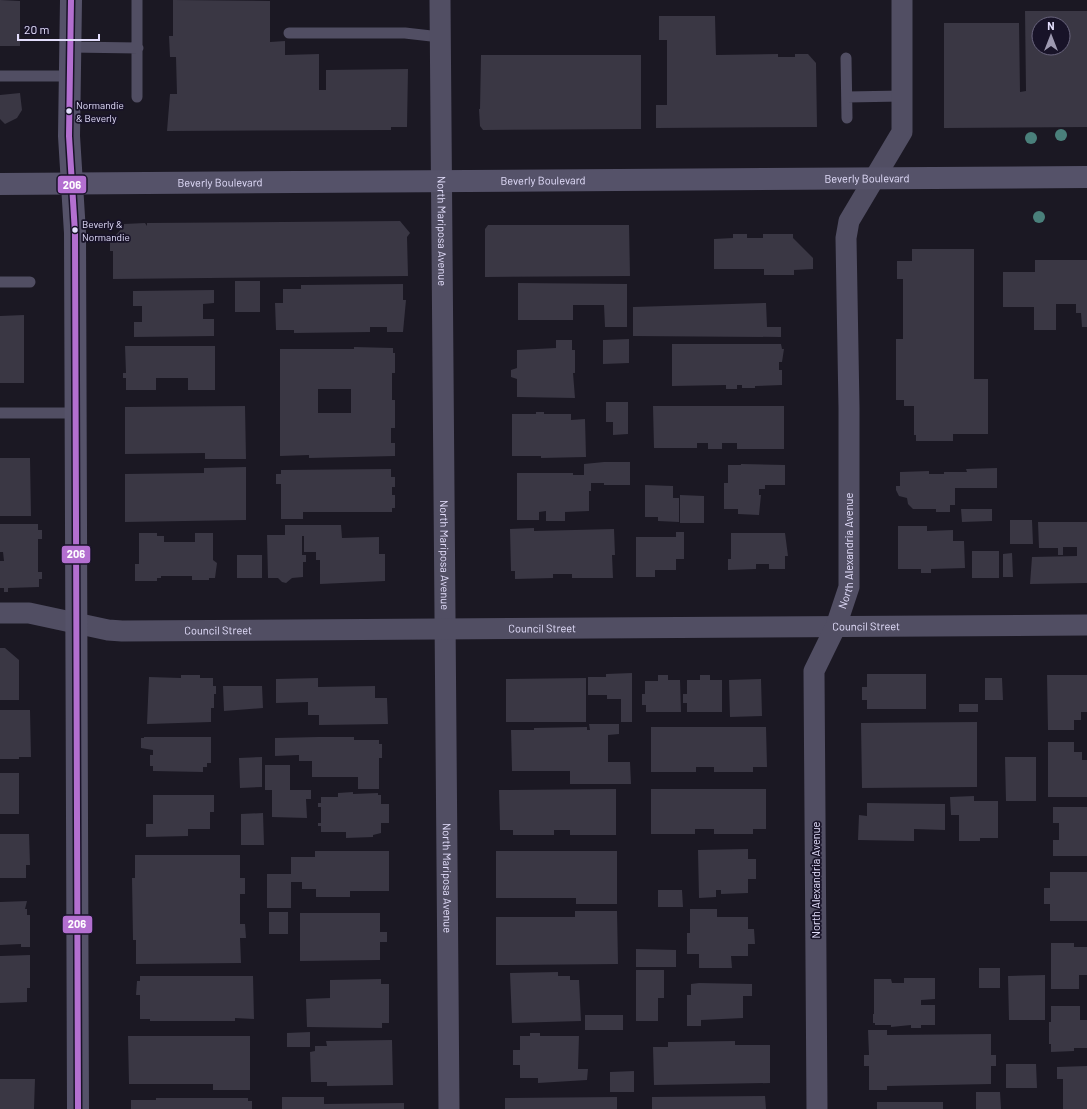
<svg xmlns="http://www.w3.org/2000/svg" width="1087" height="1109" font-family="Barlow,sans-serif">
  <rect width="100%" height="100%" fill="#1b1823"/>
  <path fill="#3a3744" fill-rule="evenodd" d="M0 0 20 1V46H0Z
    M173 0 270 1V42L285 41V55L319 54V90H326V70L408 69 407 127H391V130L167 131 170 94H177L176 57H170L169 36H173Z
    M1025 11H1087V127L944 128V23H1019L1020 92 1026 91ZM1039 24H1063V48H1039Z
    M659 16H715L716 55 778 54V57H795V54H808L816 63 817 127 656 128V105H667V40H659Z
    M481 55H641V129L483 130 480 126 479 109H480Z
    M20 93 22 110 17 118 5 124 0 119V95Z
    M400 221 410 233 407 237 408 276 113 279V251H110V238H113L124 226V224L145 223 147 226V223Z
    M488 225H629L630 276 485 277V229Z
    M733 234H747V238H763V234H793V238L813 258V269L794 270V275H764V269H714V239L733 238Z
    M912 249H974V379H988V434H953V441H916V435H914V406H904V400H896V339H903V279H897V261H912Z
    M1035 260H1087V327H1082L1081 313H1076V304H1056V330H1034V307H1003V272H1035Z
    M235 281H260V312H235Z
    M518 283 627 284V327H605L604 305H573V320H518Z
    M403 284V300H406L403 332H387V327H370V332L294 333V330H276L275 303H283V289H301V285Z
    M214 290V303L203 304V319H214V336L134 337V322H142V306H133V291Z
    M766 303 767 327H781V337L633 336V307Z
    M24 315V383H0V316Z
    M629 339V363L603 364V340Z
    M556 340H572V350H575V373H573L575 398 517 397V379L511 377V370L517 368V350L556 348Z
    M672 344H781L782 349H784L782 362H779V370H782V385L755 386V388H742V385H737V389H726V385L672 386Z
    M125 346H215V390H188V378H156V390H126V378H123V373H126Z
    M354 347 393 348V353H395V373H392V400H395V428H391V443H395V456L309 458V455L280 456V349H354ZM318 389H351V413H318Z
    M606 402H628V434L613 435V422H606Z
    M245 406 246 459H205V453L125 454V407Z
    M653 406H784V449H737V443H722V449H708V443H697V448H654Z
    M536 412H544V414H571V420L585 419 586 457 541 458V456H512V414H536Z
    M0 458H30L31 516H0Z
    M604 462H630V485H604V483H591V491H589V511L565 512V521H546V511L539 512V520H517V473H573V475H584V464Z
    M741 464 785 465V485H765V489H759V495H761L759 515 738 514V509H724V483H728V465H741Z
    M246 467V520L125 522V474L204 473V468Z
    M997 468V488H955V505H950V512H936V509H913L908 504 907 498 899 496 896 490V486H900V472L929 471V474H944V472H967L966 469Z
    M391 469V477H395V487H392V495H395V508H392V512H303V519H281V484H276V474H281V470Z
    M645 485 673 486V498H679V522L658 521V517H645Z
    M680 495 704 496V523H680Z
    M961 509H992V521L962 522Z
    M1010 520H1032L1033 544H1010Z
    M1038 522H1087V583L1030 584 1032 557 1077 556V547H1063V555H1058V548H1039Z
    M0 524H38V530H42V539H38V572H42V579H39V587L8 588V592H4V588H0V561H4L3 552H0Z
    M285 525H341L342 538 379 537V554H385V581L320 584V560H316V552H304V536H302V555H306V562H303V577L292 578 286 583 282 582 278 578H268L267 535H285Z
    M898 526H927V531L953 530V541H964L965 568 931 569V573H921V569H898Z
    M534 528V531L614 529 615 555H612L613 578H572V574H553V578L515 579V571H511L510 529Z
    M676 532H684V559H676V570H655V577H636V537H676Z
    M139 533H157V536H164V542H195V533H213V560L217 563 215 578H209V580H192V576H161V578H157V581H135V564H139Z
    M731 533H785L788 556H785V569H769V564H756V569L728 570V559H731Z
    M972 551H999V578H972Z
    M1012 553 1013 577H1003V554Z
    M237 555H262V578H237Z
    M0 648H5L19 660V700H0Z
    M632 673V722H621V699H607V695H588V677H606V674Z
    M867 674H926V709H867V700H862V687H867Z
    M181 675H200V678H213V686H216V694H214V708H211V722L147 724 149 677 181 678Z
    M658 675H668V680H680L681 712H646V705H642V694H645V681H658Z
    M700 675H710V680H722V712H687V703H683V694H687V680H700Z
    M1047 675H1087V712H1081V720H1074V730H1048Z
    M318 678V687L375 686V698H387L388 724 319 725V715H308V702L276 703V679Z
    M586 678V722H506V679Z
    M985 678H1002L1003 700H985Z
    M761 679 762 716 730 717 729 680Z
    M223 686H262L263 708 224 711Z
    M959 704H978V712H959Z
    M0 710H30L31 757H19V759H0Z
    M977 722V787L862 788 861 723Z
    M589 724H619V734L608 735V762H630L631 784H570V771H512L511 730H534V728L587 727V730H590Z
    M651 727H766L767 767H753V772H714V767H696V772H651Z
    M144 737H211V763H207V767H203V772L153 771V766H150V755H153V750L141 748V738H144Z
    M318 737H354V740H379V744H382V758H379V789H358V777H312V761H299V755L275 756V738Z
    M1048 742H1074V752H1082V760H1087V797H1048Z
    M262 757V787L240 788 239 758Z
    M1005 757H1036V801H1006Z
    M265 765H290V790H311V799H306L307 818 272 817V790H265Z
    M0 773H19V814H0Z
    M616 789V835H570V830H554V835H513V830H500L499 790Z
    M651 789H766V829H753V834H714V829H695V834H651Z
    M353 792V794L378 793V795H381V804H389V823H381V833L373 835V837L346 838V832H321V826H318V823H321V807H318V803H321V797H338V793Z
    M153 795H214V812H210V829H188V836L146 837V824H153Z
    M974 796V801H998V838H980V841H959V815H951L950 797Z
    M867 803 945 804V830L914 829V841L858 840 859 815 867 816Z
    M1053 807H1087V856H1053V840H1059V823H1053Z
    M263 813 264 845H241V814Z
    M0 834H29L30 865H26V878H0Z
    M748 849V859H756V879H748V893L721 894V890H716V897L699 898 698 850Z
    M315 851H389V891H350V897H316V889H302V882H291V908H267V874H291V857H315Z
    M496 851H617V904H576V898H496Z
    M135 855H240V878H245V894H240V924H245L246 938H240L241 963 136 964V940H133L132 878H135Z
    M1050 872H1087V921H1050V904H1044V888H1050Z
    M658 890H682L683 907H658Z
    M27 901 25 909H27V915H30V947H21V944L0 945V902Z
    M690 909H717V917H748V929H754L755 944H748V956H731L732 968H699V954H687V933H690Z
    M575 911H617L618 964 496 965V917H575Z
    M269 912H288V934H269Z
    M300 913H380V932H387V942H380V960L300 961Z
    M1051 943H1074V947H1087V975H1079V989H1051Z
    M636 949 676 950V967H636Z
    M30 955V988H27V1002L0 1003V956Z
    M979 968H1000V988H979Z
    M636 970H664V998H658V1021H636Z
    M558 972V976H570V980H579L581 1021 512 1023 510 973Z
    M1045 975V1020H1009L1008 976Z
    M140 976H253L254 1019 235 1018V1021H150V1019H140V995H136L137 981H140Z
    M904 978H935V999L921 1000V1005H935V1025H921V1028H911V1025L891 1027V1025H875V1023H873V1014H874V979H891L892 983H904Z
    M381 979V984H389V1023H382V1028L307 1027 306 999 330 998V980Z
    M699 983 752 984V996H743V1018L701 1020V1026H687V995H691V984Z
    M1051 1006H1080V1020H1087V1048H1074V1051L1051 1052V1044H1049V1022H1051Z
    M585 1015H623V1030H585Z
    M868 1030H887V1035L991 1034V1055H996V1066H991V1084L887 1086V1090H869V1066H864V1055H869Z
    M310 1032V1047H287V1033Z
    M530 1033H540V1036H579L578 1069H588L587 1080 538 1083V1078H520V1065H513V1050H520V1036H530Z
    M128 1036H250V1090H213V1084H129Z
    M392 1040 393 1085 327 1086V1082H311L310 1052 315 1051V1046H327L326 1041Z
    M735 1041V1045H770V1083L654 1085 653 1047H668V1042Z
    M1006 1064H1036L1037 1088H1006Z
    M1087 1066V1109H1063V1079H1057V1067Z
    M634 1071V1092H610V1072Z
    M0 1079H35L34 1109H0Z
    M976 1092H1000L1001 1109H976Z
    M765 1096 766 1109H652V1097Z
    M282 1097H324V1104L404 1103V1109H282Z
    M617 1097V1109H505V1098Z
    M156 1098H248V1101H252V1109H131V1100H156Z
    M877 1102H943V1109H877Z"/>
  <g fill="none" stroke-linecap="round" stroke-linejoin="round">
    <path stroke="#514e63" stroke-width="11" d="M289 33H405L440 37
      M70 47 138 48
      M846 58 847 118
      M0 76H70
      M137 97V0
      M847 97 902 96
      M0 282H30
      M0 413H75"/>
    <g stroke="#514e63" stroke-width="21">
      <path id="s1" d="M440 0 449 1109"/>
      <path id="s2" d="M0 613H29L108 630 122 631 1087 625"/>
      <path id="s3" d="M817 1109 814 671 836 626 849 587V408L846 238 849 221 902 132V0"/>
    </g>
    <g stroke="#555269" stroke-width="22">
      <path d="M71 0 69 136 75 233 78 1109"/>
      <path id="s4" d="M0 184 1087 177"/>
    </g>
    <g stroke="#181328" stroke-width="9">
      <path id="bus-1" d="M71 0 69 136 75 233 78 1109"/>
    </g>
    <use href="#bus-1" stroke="#b36fd0" stroke-width="6"/>
  </g>
  <g fill="#4a807b">
    <circle cx="1061" cy="135" r="6"/>
    <circle cx="1031" cy="138" r="6"/>
    <circle cx="1039" cy="217" r="6"/>
  </g>
  <g fill="#e3defc" stroke="#181328" stroke-width="1.5">
    <circle cx="69" cy="111" r="3.5"/>
    <circle cx="75" cy="230" r="3.5"/>
  </g>
  <g text-anchor="middle" stroke-width="3.5" stroke-linejoin="round" paint-order="stroke">
    <g font-size="10" fill="#e3defc" stroke="#181328" text-anchor="start">
      <text x="76" y="109">Normandie<tspan x="76" dy="13">&amp; Beverly</tspan></text>
      <text x="82" y="228">Beverly &amp;<tspan x="82" dy="13">Normandie</tspan></text>
    </g>
    <g font-size="11" fill="#e3defc" stroke="#181328">
      <text dy="4" stroke="none"><textPath href="#s4" startOffset="867">Beverly Boulevard</textPath></text>
      <text dy="4" stroke="none"><textPath href="#s4" startOffset="543">Beverly Boulevard</textPath></text>
      <text dy="4" stroke="none"><textPath href="#s4" startOffset="220">Beverly Boulevard</textPath></text>
      <text dy="4" stroke="none"><textPath href="#s1" startOffset="231">North Mariposa Avenue</textPath></text>
      <text dy="4" stroke="none"><textPath href="#s3" startOffset="565">North Alexandria Avenue</textPath></text>
      <text dy="4" stroke="none"><textPath href="#s1" startOffset="555">North Mariposa Avenue</textPath></text>
      <text dy="4" stroke="none"><textPath href="#s2" startOffset="868">Council Street</textPath></text>
      <text dy="4" stroke="none"><textPath href="#s2" startOffset="544">Council Street</textPath></text>
      <text dy="4" stroke="none"><textPath href="#s2" startOffset="220">Council Street</textPath></text>
      <text dy="4" stroke="none"><textPath href="#s1" startOffset="878">North Mariposa Avenue</textPath></text>
      <text transform="translate(816 880) rotate(-90)" y="4">North Alexandria Avenue</text>
    </g>
  </g>
  <g stroke="#181328" stroke-width="1.5">
    <rect x="57" y="175" width="30" height="19" rx="4" fill="#b36fd0"/>
    <rect x="61" y="545" width="30" height="19" rx="4" fill="#b36fd0"/>
    <rect x="62" y="915" width="31" height="19" rx="4" fill="#b36fd0"/>
  </g>
  <g font-size="11" text-anchor="middle" font-weight="bold" fill="#fff">
    <text x="72" y="189">206</text>
    <text x="76" y="558">206</text>
    <text x="77" y="928">206</text>
  </g>
  <g transform="translate(1051 36)"><circle r="19" fill="#181328" stroke="#69647d"/>
  <path d="M0-3L7 15L0 10L-7 15Z" fill="#9d99b0"/>
  <text y="-6" font-size="11" font-weight="bold" text-anchor="middle" fill="#e3defc">N</text>
  </g>
  <path d="M18 34v6h81v-6" fill="none" stroke="#e3defc" stroke-width="2"/>
  <text x="24" y="34" font-size="12" fill="#e3defc" stroke="#181328" stroke-width="3" paint-order="stroke">20 m</text>
</svg>
